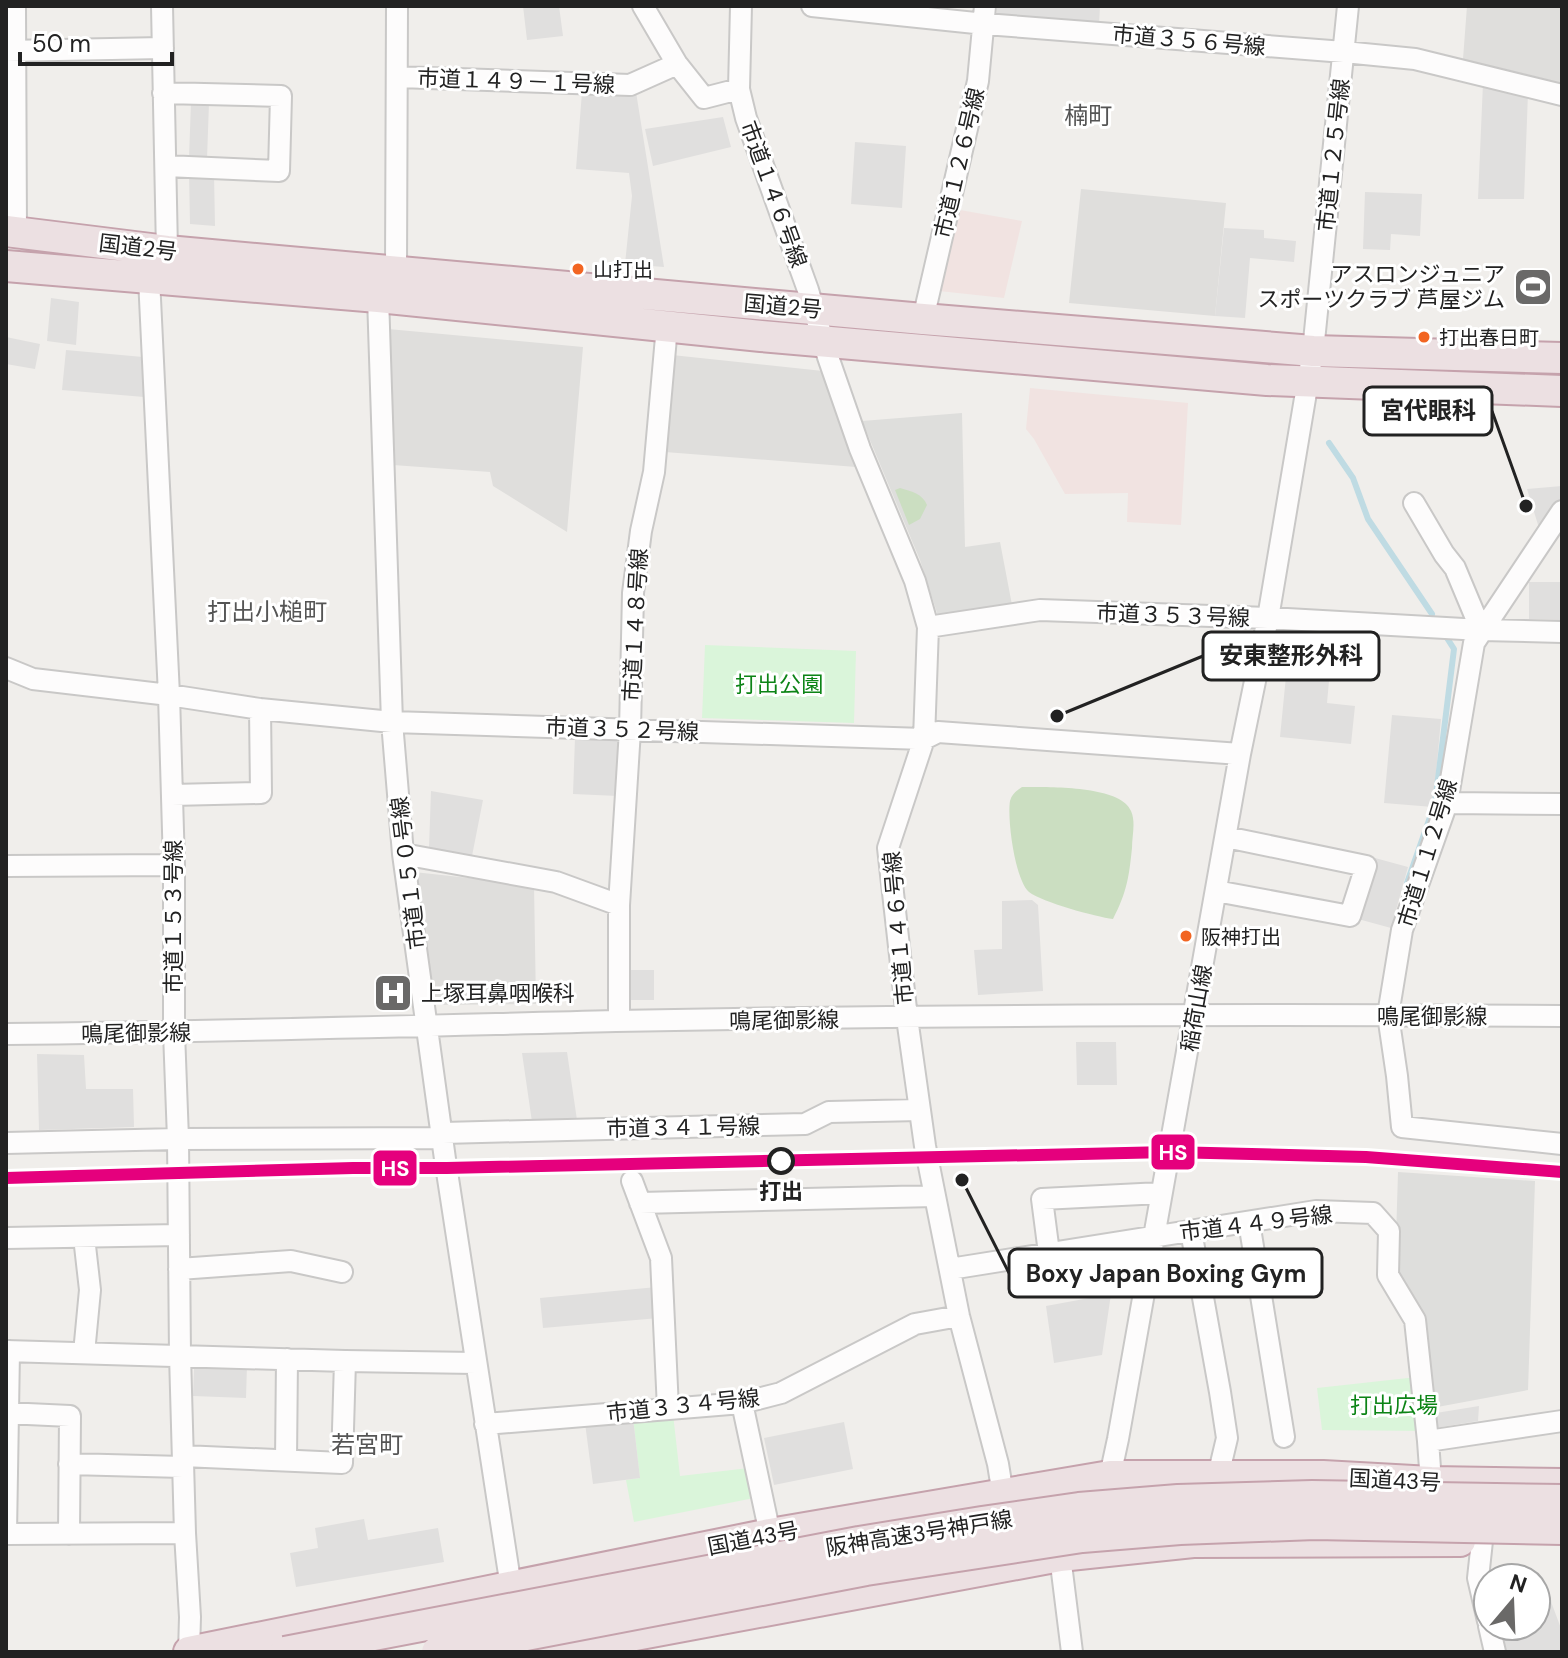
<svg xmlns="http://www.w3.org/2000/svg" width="1568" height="1658" font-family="'DM Sans','Noto Sans JP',sans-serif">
  <rect width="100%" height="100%" fill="#f0eeeb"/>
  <path fill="#dfdedc" d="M1467 6H1562V83L1463 59Z
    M1081 189 1226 203 1215 316 1069 303Z
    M388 329 583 347 567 532 493 486 490 472 393 465Z
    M672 355 823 371 856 467 665 452Z
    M414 872 534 885 536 1004 434 1005Z"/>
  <path fill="#f1e3e1" d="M960 210 1022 221 1004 298 939 291Z
    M1030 388 1188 403 1181 525 1127 522 1128 493 1065 494 1034 439 1026 429Z"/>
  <path fill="#dededc" d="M962 413 965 547 1000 542 1012 605 938 616 920 560 862 421Z
    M1398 1172 1535 1181 1528 1390 1432 1408 1420 1307 1395 1272Z"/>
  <path fill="#cbdec1" d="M900 488C911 491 923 494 927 505L920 519 909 525 895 490Z
    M1022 787C1046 787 1121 785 1131 811 1136 822 1132 836 1132 848 1129 877 1127 892 1113 919 1096 917 1042 902 1029 892 1015 880 1007 819 1010 801 1012 794 1016 791 1022 787Z"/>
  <path fill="#daf5da" d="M705 645 856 651 854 723 702 718Z
    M1417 1377 1422 1431 1322 1430 1317 1388Z
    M673 1414 680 1476 749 1468 754 1498 634 1522 626 1480 640 1478 633 1418Z"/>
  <path fill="#e0dfde" d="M523 6H559L563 36 527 40Z
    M997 6H1100L1099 25 996 20Z
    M1483 83 1528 93 1524 199H1478Z
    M582 92H636L664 267 625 264 632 196 629 173 576 169Z
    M191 102 209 103 207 159 189 158Z
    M723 117 731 147 653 166 645 129Z
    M855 142 906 146 902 208 851 204Z
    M189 172 214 174 215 226 190 224Z
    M1365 192 1422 194 1420 236 1391 234 1390 250 1363 249Z
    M1224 228 1264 230V238L1296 241 1294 262 1250 258 1245 318 1215 316Z
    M51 298 79 302 76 345 47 341Z
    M6 337 40 344 35 369 6 364Z
    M66 350 143 357 144 397 62 390Z
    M1562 486V499L1539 528 1527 489Z
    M1529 582H1562V620L1529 619Z
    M1287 666 1330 670 1327 703 1355 706 1351 744 1280 737Z
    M1392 715 1441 719 1433 807 1384 803Z
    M575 738 620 739 618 796 573 794Z
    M431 791 483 800 472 856 429 848Z
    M1375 858 1408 867 1391 928 1358 919Z
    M1032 900 1038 905 1043 991 978 995 974 950 1002 949V901Z
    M624 970H654V1000H625Z
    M1076 1042H1116L1117 1085H1077Z
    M567 1052 577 1120 532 1122 522 1053Z
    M37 1054 84 1055 86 1089H133L134 1127 39 1130Z
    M657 1287 659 1318 543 1328 540 1298Z
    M1111 1294 1102 1355 1054 1363 1046 1306Z
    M200 1364 247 1365 246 1398 193 1396 194 1369Z
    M1479 1406 1478 1421 1435 1428 1436 1413Z
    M633 1418 640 1478 593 1484 585 1423Z
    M844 1422 853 1469 774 1485 764 1438Z
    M364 1519 368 1540 438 1528 444 1562 296 1587 290 1553 318 1548 315 1528Z
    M1550 1599 1562 1631V1652H1506L1500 1626H1536V1600Z"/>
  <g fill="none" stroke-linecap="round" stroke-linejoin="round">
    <path stroke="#bfdbe3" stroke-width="6" d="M1329 443 1353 478 1368 519 1432 614
      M1407 883 1435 803 1454 649 1447 638"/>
    <g stroke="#c9c8c7" stroke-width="24">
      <path id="minor" d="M15 6 16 232
        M162 6 167 251
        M643 6 677 64 704 98 739 89
        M741 6 739 89 746 118 808 290 828 357 860 449 915 581 928 627 924 739 888 848 907 1018 925 1146 959 1316 998 1464 1003 1495
        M812 6 985 24 1344 52 1415 59 1562 95
        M6 51 163 48
        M398 77 630 85 677 64
        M163 93 281 96 279 171 166 166
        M396 270 397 6
        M149 278 169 695 174 865V1032L178 1139 180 1355 185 1533 190 1617 189 1652
        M378 297 392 722 403 854 445 1159 511 1587
        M923 319 978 81 985 6
        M1414 503 1444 554 1455 568 1481 630
        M1562 511 1474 643 1447 803 1402 930 1388 1015 1397 1076 1402 1127 1562 1144
        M928 627 1040 610 1268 618 1481 630 1562 632
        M6 668 33 679 169 695 260 709 392 722 924 739 938 732 1240 754
        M172 795 261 793 260 709
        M1447 803 1562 804
        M403 854 556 882 619 905
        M6 866 174 865
        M1216 891 1350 916 1366 866 1226 837
        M619 1021V905L630 730 633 593 641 531 654 472 667 326
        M6 1034C209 1032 413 1026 616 1021 931 1015 1247 1014 1562 1016
        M443 1133 805 1124 829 1112 920 1110
        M6 1143 178 1139 444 1138
        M632 1181 661 1258 668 1409
        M640 1203 935 1196
        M1249 1222 1284 1437
        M1191 1231 1220 1392 1227 1438 1218 1476
        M84 1237 90 1290 84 1353
        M6 1238 179 1235
        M1049 1253 1042 1199 1161 1193
        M179 1269 291 1261 342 1272
        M950 1269 1316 1211 1373 1213 1389 1231 1388 1275 1415 1320 1428 1441 1431 1482
        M6 1351 345 1361 475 1363
        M742 1403 770 1534
        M6 1413 70 1416 69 1534
        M485 1424 742 1403 781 1393 915 1324 959 1316
        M1428 1441 1562 1421
        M183 1456 342 1463 345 1361
        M286 1460 287 1359
        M69 1464 183 1467
        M1104 1485 1110 1476 1118 1439 1240 754 1268 618 1313 351 1348 6
        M6 1534 9 1351
        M6 1534 185 1533
        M1482 1541 1478 1578 1488 1621
        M1066 1546 1060 1556 1072 1652
        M1489 1626 1495 1652"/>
    </g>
    <g stroke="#c5a2ac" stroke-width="34">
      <path id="highway" d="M6 231 167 251 923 319 1313 351 1562 358
        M6 266 378 297 761 336 1267 380 1562 391
        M189 1652 770 1534 1110 1476H1323L1431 1482 1562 1484
        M544 1652 1060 1556 1193 1542 1460 1541"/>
    </g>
    <use href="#minor" stroke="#fdfcfc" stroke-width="20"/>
    <use href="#highway" stroke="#ece0e2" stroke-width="30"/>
    <g stroke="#c5a2ac" stroke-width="34" stroke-linecap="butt">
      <path id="highway-bridge" d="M285 1652 859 1542 982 1522 1079 1508 1178 1500 1312 1496 1562 1500
        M437 1652 866 1570 1082 1537 1180 1529 1315 1524 1562 1529"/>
    </g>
    <use href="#highway-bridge" stroke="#ece0e2" stroke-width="30"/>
    <g stroke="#fff" stroke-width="18">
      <path id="rail-1" d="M6 1178 353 1168H447L1169 1152 1366 1157 1562 1172"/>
    </g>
    <use href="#rail-1" stroke="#e5007d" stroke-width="12"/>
  </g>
  <defs>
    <g id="stadium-square" transform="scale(2)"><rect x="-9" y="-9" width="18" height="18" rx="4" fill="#6a6968" stroke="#fff"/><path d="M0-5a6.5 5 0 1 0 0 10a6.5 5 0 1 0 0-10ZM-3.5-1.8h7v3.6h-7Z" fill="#fff"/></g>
    <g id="hospital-square" transform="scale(2)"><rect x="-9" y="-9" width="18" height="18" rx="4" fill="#6a6968" stroke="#fff"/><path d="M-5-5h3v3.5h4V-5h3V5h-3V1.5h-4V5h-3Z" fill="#fff"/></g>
  </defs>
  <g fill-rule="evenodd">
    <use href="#stadium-square" x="1533" y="287"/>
    <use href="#hospital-square" x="393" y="993"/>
  </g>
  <g fill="#f26522" stroke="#fff" stroke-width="3">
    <circle cx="578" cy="269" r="7"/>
    <circle cx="1424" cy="337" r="7"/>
    <circle cx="1186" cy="936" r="7"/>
  </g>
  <circle fill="#fff" stroke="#222" stroke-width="4" cx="781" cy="1161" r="12"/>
  <g text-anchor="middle" stroke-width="6" stroke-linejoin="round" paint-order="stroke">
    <g font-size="20" fill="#222" stroke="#fff" text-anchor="start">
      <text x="593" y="277">山打出</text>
      <text x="1439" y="345">打出春日町</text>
      <text x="1201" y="944">阪神打出</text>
    </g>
    <g font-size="22" fill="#222" stroke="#fff">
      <text transform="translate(1189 40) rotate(5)" y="8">市道３５６号線</text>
      <text transform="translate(516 81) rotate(2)" y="8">市道１４９－１号線</text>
      <text transform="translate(1333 155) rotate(-84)" y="8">市道１２５号線</text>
      <text transform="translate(959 163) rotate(-77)" y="8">市道１２６号線</text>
      <text transform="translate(774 194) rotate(70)" y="8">市道１４６号線</text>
      <text transform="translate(138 247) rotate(7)" y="8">国道2号</text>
      <text transform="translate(783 306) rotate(5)" y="8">国道2号</text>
      <text transform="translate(1173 615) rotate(2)" y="8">市道３５３号線</text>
      <text transform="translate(635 625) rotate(-87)" y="8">市道１４８号線</text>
      <text transform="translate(622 729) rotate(2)" y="8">市道３５２号線</text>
      <text transform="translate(1427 853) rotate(-73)" y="8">市道１１２号線</text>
      <text transform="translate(408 873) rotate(-97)" y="8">市道１５０号線</text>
      <text transform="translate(173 917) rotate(-90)" y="8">市道１５３号線</text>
      <text transform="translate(898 928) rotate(-95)" y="8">市道１４６号線</text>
      <text transform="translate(1196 1008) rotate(-80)" y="8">稲荷山線</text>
      <text x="1432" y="1024">鳴尾御影線</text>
      <text transform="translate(784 1020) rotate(-1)" y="8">鳴尾御影線</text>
      <text transform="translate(136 1033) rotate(-1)" y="8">鳴尾御影線</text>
      <text transform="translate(683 1127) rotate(-1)" y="8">市道３４１号線</text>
      <text transform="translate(1256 1223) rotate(-7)" y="8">市道４４９号線</text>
      <text transform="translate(683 1405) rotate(-6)" y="8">市道３３４号線</text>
      <text transform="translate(1395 1480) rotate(3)" y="8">国道43号</text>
      <text transform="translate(919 1533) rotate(-9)" y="8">阪神高速3号神戸線</text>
      <text transform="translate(753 1538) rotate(-11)" y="8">国道43号</text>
    </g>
    <g font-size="22" fill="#222" stroke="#fff" text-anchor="end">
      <text x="1505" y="282">アスロンジュニア<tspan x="1505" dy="25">スポーツクラブ 芦屋ジム</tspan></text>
      <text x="421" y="1001" text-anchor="start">上塚耳鼻咽喉科</text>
    </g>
    <g font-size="22" fill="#0c8416" stroke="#fff">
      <text x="779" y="692">打出公園</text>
      <text x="1394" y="1413">打出広場</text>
    </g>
    <g font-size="22" font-weight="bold" fill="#222" stroke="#fff">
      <text x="781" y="1199">打出</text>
    </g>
    <g font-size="24" fill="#555" stroke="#fff">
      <text x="1088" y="124">楠町</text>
      <text x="267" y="620">打出小槌町</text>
      <text x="367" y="1453">若宮町</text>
    </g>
  </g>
  <path fill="none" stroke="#222" stroke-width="3" d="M1526 506L1492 411M1057 716L1203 656M962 1180L1009 1273"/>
  <g fill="#222" stroke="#fff" stroke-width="3">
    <circle cx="1526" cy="506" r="8"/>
    <circle cx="1057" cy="716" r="8"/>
    <circle cx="962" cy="1180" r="8"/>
  </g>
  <g fill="#fff" stroke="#222" stroke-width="3">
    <rect x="1364" y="387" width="128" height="48" rx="8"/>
    <rect x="1203" y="632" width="176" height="48" rx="8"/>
    <rect x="1009" y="1249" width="313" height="48" rx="8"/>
  </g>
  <g font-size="24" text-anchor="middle" font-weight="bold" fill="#222">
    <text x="1428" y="419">宮代眼科</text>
    <text x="1291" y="664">安東整形外科</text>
    <text x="1166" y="1282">Boxy Japan Boxing Gym</text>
  </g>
  <g stroke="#fff" stroke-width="3">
    <rect x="1150" y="1133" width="46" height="38" rx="8" fill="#e5007d"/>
    <rect x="372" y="1149" width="46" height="38" rx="8" fill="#e5007d"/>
  </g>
  <g font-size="22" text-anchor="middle" font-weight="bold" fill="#fff">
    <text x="1173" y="1160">HS</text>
    <text x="395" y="1176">HS</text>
  </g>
  <rect width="1568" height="1658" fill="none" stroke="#222222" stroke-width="16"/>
  <g transform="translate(1512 1602) rotate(19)"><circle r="38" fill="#ffffff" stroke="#a7a7a7" stroke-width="2"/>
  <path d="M0-6L14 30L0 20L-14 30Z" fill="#6a6968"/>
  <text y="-12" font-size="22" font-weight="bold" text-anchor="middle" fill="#222222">N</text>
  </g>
  <path d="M20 52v12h152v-12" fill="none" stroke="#222222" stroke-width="4"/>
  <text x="32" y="52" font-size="24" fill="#222222" stroke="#ffffff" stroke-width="6" paint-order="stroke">50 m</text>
</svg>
